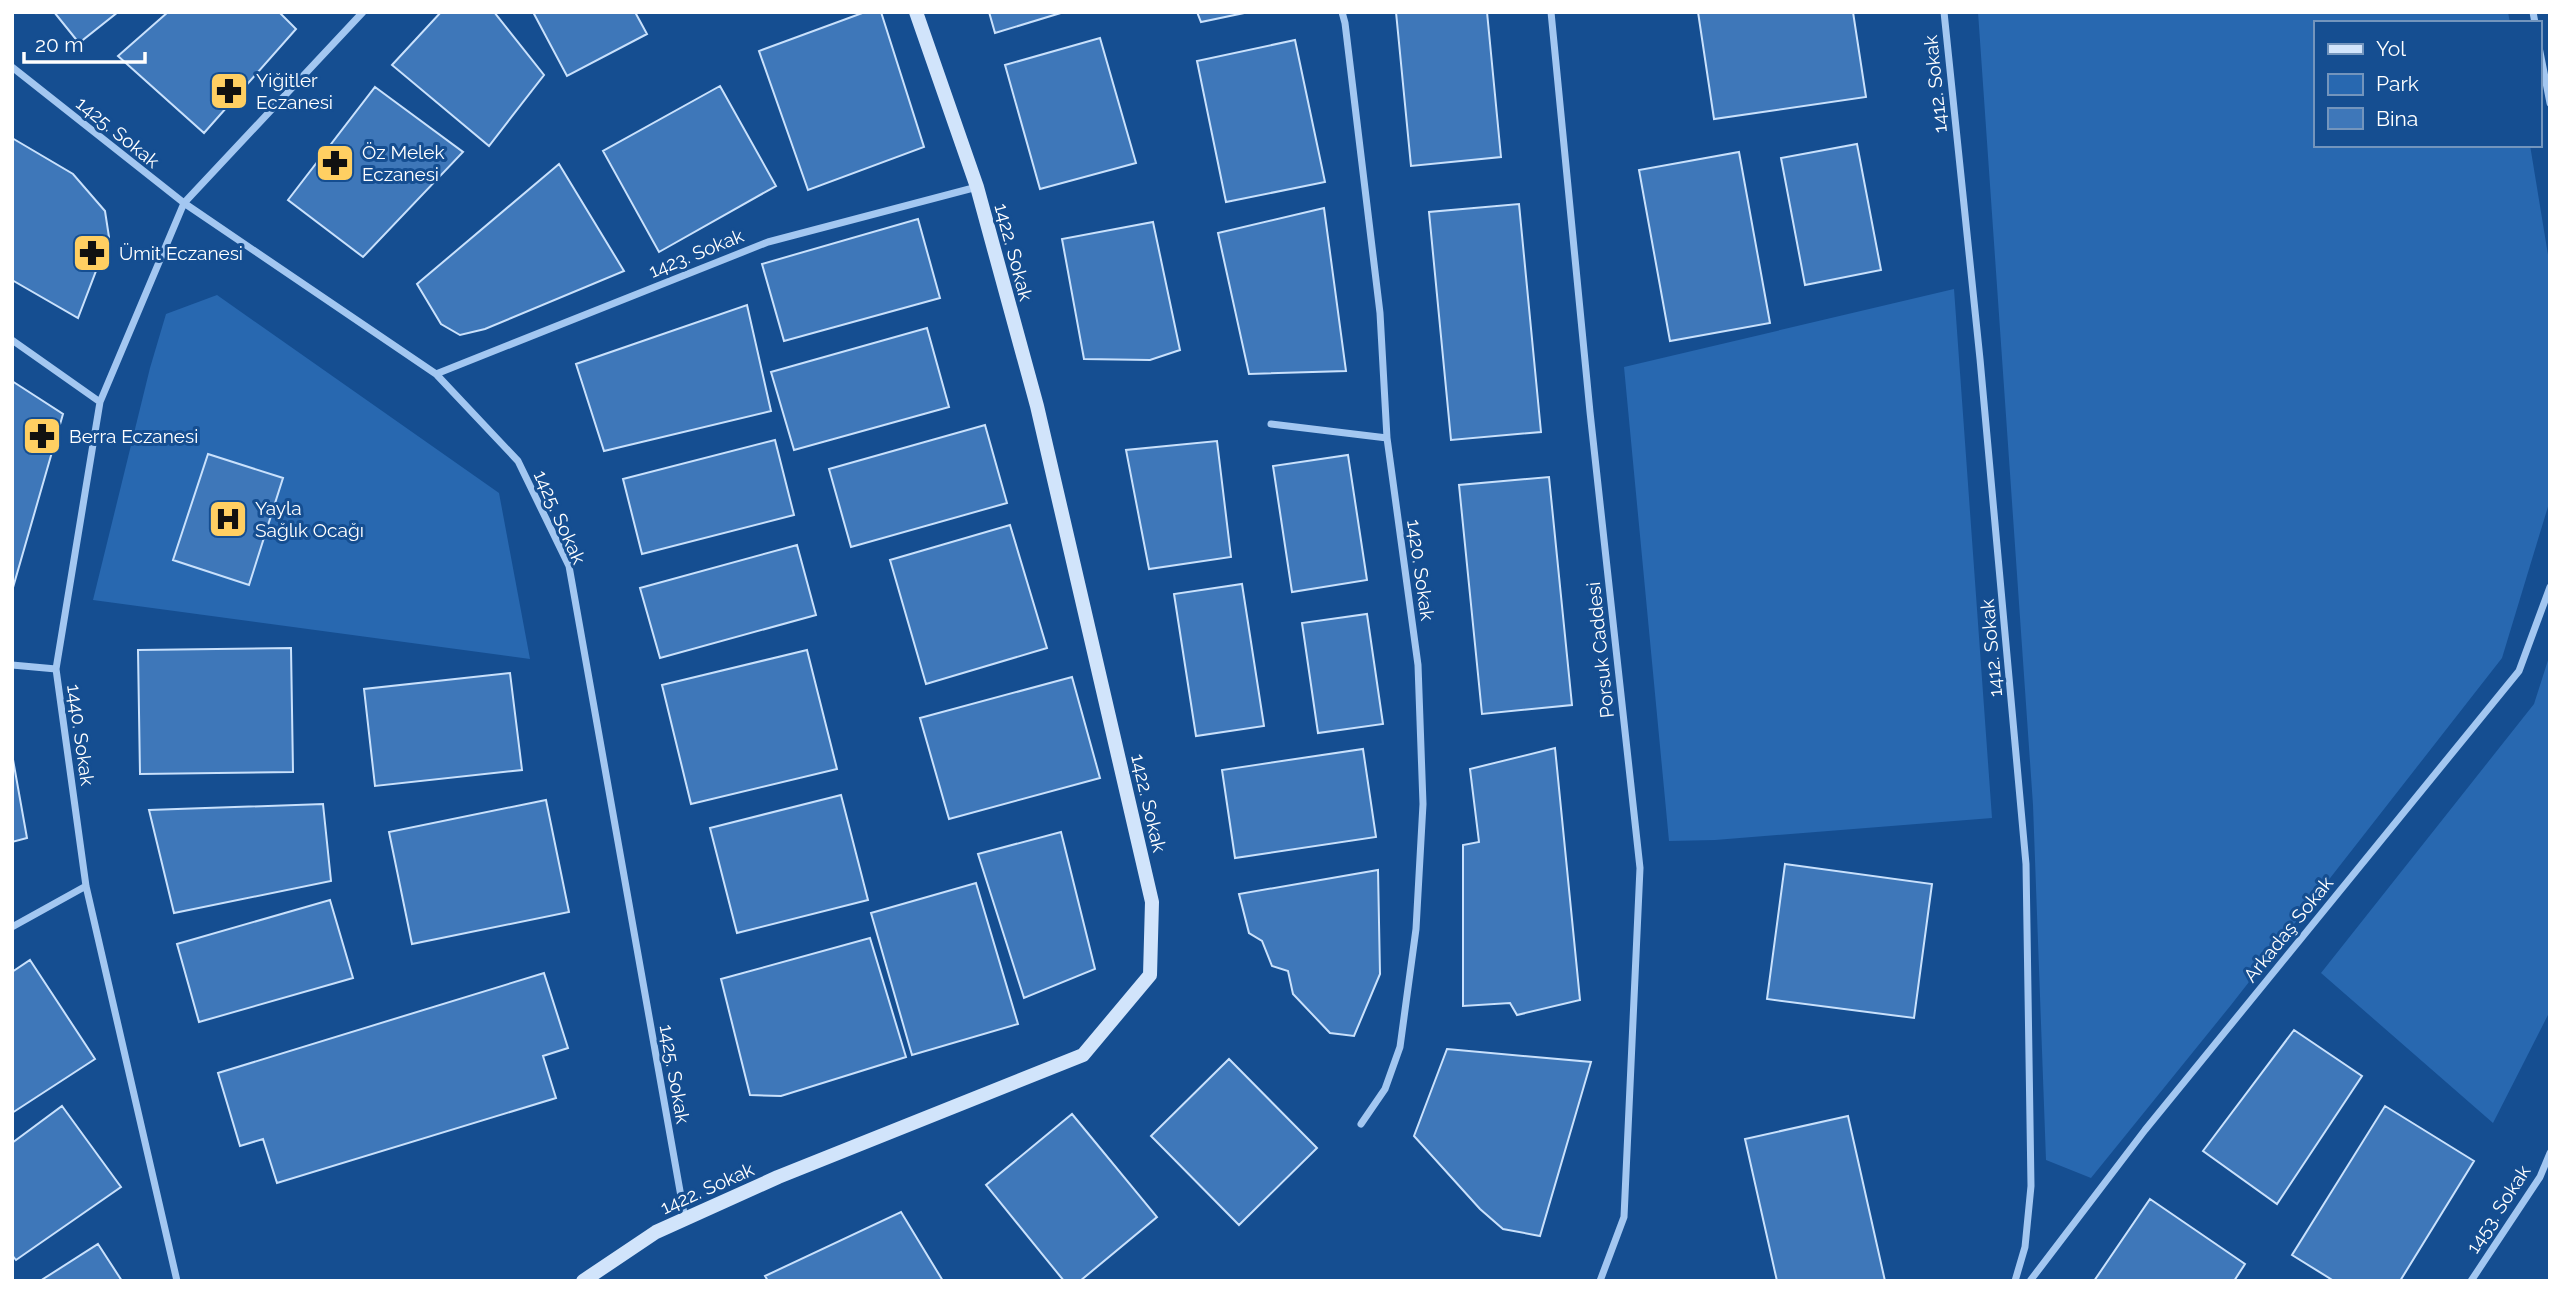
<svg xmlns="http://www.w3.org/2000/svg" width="2562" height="1293" font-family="Raleway,sans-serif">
  <rect width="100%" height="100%" fill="#154e91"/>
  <path fill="#2868b0" d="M1978 12H2508L2510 23H2315V145H2530L2550 267V500L2502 658 2231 1005 2091 1178 2046 1160 2033 805Z
    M1954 289 1992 818 1715 840 1669 841 1624 367Z
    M217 295 499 493 530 659 93 600 150 368 166 314Z
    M2550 654V1011L2493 1123 2321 973 2534 704Z"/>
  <path fill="#3e77b9" stroke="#c9e1fc" stroke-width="2" d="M54 12H118L79 43Z
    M168 12H279L296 29 204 133 118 56Z
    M441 12H494L544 75 489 146 392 65Z
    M533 12H635L647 34 567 76Z
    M865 12H881L924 147 808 190 759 51Z
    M989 12H1064L995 33Z
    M1197 12H1249L1201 22Z
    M1396 12H1487L1501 157 1411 166Z
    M1698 12H1853L1866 97 1714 119Z
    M1100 38 1136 163 1040 189 1005 65Z
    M1295 40 1325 182 1226 202 1197 61Z
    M720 86 776 186 659 252 603 151Z
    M375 87 463 152 363 257 288 200Z
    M12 138 73 174 105 211 109 237 78 318 12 280Z
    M1857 144 1881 270 1805 285 1781 158Z
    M1739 152 1770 323 1670 341 1639 170Z
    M559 164 624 271 485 329 460 335 441 324 417 284Z
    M1519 204 1541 432 1451 440 1429 212Z
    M1324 208 1346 371 1249 374 1218 233Z
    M918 219 940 298 784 341 762 264Z
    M1153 222 1180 350 1150 360 1084 359 1062 239Z
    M747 305 771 411 604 451 576 364Z
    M927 328 949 407 794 450 771 372Z
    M12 381 63 414 12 591Z
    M985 425 1007 503 851 547 829 469Z
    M775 440 794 515 642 554 623 479Z
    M1217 441 1231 557 1149 569 1126 450Z
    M208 454 283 478 249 585 173 560Z
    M1348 455 1367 580 1292 592 1273 466Z
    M1549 477 1572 705 1482 714 1459 485Z
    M1010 525 1047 648 926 684 890 560Z
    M797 545 816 615 660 658 640 588Z
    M1242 584 1264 726 1196 736 1174 594Z
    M1367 614 1383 724 1318 733 1302 623Z
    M291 648 293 772 140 774 138 650Z
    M807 650 837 769 691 804 662 685Z
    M510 673 522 770 375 786 364 689Z
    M1072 677 1100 778 949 819 920 718Z
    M1555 748 1580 1000 1517 1015 1510 1003 1463 1006V845L1479 842 1470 769Z
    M1363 749 1376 837 1235 858 1222 770Z
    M12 754 27 838 12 842Z
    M841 795 868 900 737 933 710 828Z
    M546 800 569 912 412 944 389 832Z
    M323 804 331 881 174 913 149 810Z
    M1061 832 1095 969 1024 998 978 854Z
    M1785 864 1932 884 1914 1018 1767 999Z
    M1378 870 1380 974 1354 1036 1330 1033 1293 994 1288 971 1272 966 1262 941 1249 933 1239 894Z
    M976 883 1018 1024 912 1055 871 913Z
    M330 900 353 978 199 1022 177 944Z
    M870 938 906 1057 781 1096 750 1095 721 979Z
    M30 960 95 1059 12 1113V972Z
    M544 973 568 1048 543 1056 556 1098 277 1183 263 1139 240 1146 218 1073Z
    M2294 1030 2362 1076 2277 1204 2203 1151Z
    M1447 1049 1591 1062 1540 1236 1503 1229 1480 1209 1414 1136Z
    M1229 1059 1317 1148 1239 1225 1151 1136Z
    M62 1106 121 1187 16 1260 12 1255V1143Z
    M2385 1106 2474 1161 2400 1281H2334L2292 1255Z
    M1072 1114 1157 1217 1080 1281H1064L986 1185Z
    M1848 1116 1885 1281H1777L1745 1139Z
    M2150 1199 2245 1264 2234 1281H2094Z
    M901 1212 943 1281H768L765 1276Z
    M98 1244 122 1281H40Z"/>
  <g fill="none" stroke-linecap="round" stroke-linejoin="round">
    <path stroke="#a3c7f1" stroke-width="7" d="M1342 12 1345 23 1380 313 1387 438 1418 665 1423 804 1416 929 1400 1047 1385 1089 1361 1124
      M1551 12 1590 412 1640 868 1624 1217 1600 1281
      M1944 12 1980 359 2026 864 2031 1186 2025 1247 2015 1281
      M2533 12 2535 23
      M2539 47 2550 103
      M12 67 184 203 436 374 518 461 569 566 685 1219
      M12 340 100 402
      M436 374 768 242 977 187
      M1271 424 1387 438
      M12 665 56 669
      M12 927 86 886
      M177 1281 86 886 56 669 100 402 184 203 363 12
      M2030 1281 2145 1130 2519 671 2550 587
      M2471 1281 2540 1177 2550 1153"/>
    <path stroke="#d1e4fb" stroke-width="14" d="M583 1281 656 1232 778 1177 1083 1055 1150 975 1152 902 1037 406 977 187 916 12"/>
  </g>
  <defs>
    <g id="pharmacy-square" transform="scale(2.0125)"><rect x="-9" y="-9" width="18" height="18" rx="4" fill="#ffcf62" stroke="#154e91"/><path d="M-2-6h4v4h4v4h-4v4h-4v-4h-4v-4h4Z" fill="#111"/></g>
    <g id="hospital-square" transform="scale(2.0125)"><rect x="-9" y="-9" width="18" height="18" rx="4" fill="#ffcf62" stroke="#154e91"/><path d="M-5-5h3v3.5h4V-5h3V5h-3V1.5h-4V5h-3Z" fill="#111"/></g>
  </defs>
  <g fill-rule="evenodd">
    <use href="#pharmacy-square" x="229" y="91"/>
    <use href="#pharmacy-square" x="335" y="163"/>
    <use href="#pharmacy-square" x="92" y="253"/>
    <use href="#pharmacy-square" x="42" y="436"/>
    <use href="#hospital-square" x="228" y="519"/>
  </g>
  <g text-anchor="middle" stroke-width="6" stroke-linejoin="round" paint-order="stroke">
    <g font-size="19" fill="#fff" stroke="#154e91" text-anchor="start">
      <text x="256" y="87">Yiğitler<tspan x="256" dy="22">Eczanesi</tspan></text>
      <text x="362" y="159">Öz Melek<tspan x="362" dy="22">Eczanesi</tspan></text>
      <text x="119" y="260">Ümit Eczanesi</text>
      <text x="69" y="443">Berra Eczanesi</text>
      <text x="255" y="515">Yayla<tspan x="255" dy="22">Sağlık Ocağı</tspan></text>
    </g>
    <g font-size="19" fill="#fff" stroke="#154e91">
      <text transform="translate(1935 84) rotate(-96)" y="7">1412. Sokak</text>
      <text transform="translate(118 132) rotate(39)" y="7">1425. Sokak</text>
      <text transform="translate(1014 252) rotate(75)" y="7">1422. Sokak</text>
      <text transform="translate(696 253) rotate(-22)" y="7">1423. Sokak</text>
      <text transform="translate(560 517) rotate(66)" y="7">1425. Sokak</text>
      <text transform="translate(1421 570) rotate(82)" y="7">1420. Sokak</text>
      <text transform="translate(1991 648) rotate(-95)" y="7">1412. Sokak</text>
      <text transform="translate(1600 650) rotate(-96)" y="7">Porsuk Caddesi</text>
      <text transform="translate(81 735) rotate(82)" y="7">1440. Sokak</text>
      <text transform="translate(1149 803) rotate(77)" y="7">1422. Sokak</text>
      <text transform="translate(2288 929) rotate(-51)" y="7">Arkadaş Sokak</text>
      <text transform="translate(675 1074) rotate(80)" y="7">1425. Sokak</text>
      <text transform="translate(707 1188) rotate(-24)" y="7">1422. Sokak</text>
      <text transform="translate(2498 1209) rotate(-57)" y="7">1453. Sokak</text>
    </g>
  </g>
  <rect width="2562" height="1293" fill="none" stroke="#ffffff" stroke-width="28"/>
  <rect x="2314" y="21" width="228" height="126" fill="#154e91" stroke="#7395bd" stroke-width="2"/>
  <rect x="2328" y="44" width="35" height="10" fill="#d1e4fb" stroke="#7395bd" stroke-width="2"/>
  <text x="2376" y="56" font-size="21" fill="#ffffff">Yol</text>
  <rect x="2328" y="74" width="35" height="21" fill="#2868b0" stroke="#7395bd" stroke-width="2"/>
  <text x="2376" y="91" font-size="21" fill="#ffffff">Park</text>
  <rect x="2328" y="108" width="35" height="21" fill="#3e77b9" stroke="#7395bd" stroke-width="2"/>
  <text x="2376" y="126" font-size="21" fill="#ffffff">Bina</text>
  <path d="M24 52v10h121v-10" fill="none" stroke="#ffffff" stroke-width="3.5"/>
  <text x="35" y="52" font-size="21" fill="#ffffff" stroke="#154e91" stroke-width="5" paint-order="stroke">20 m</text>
</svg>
